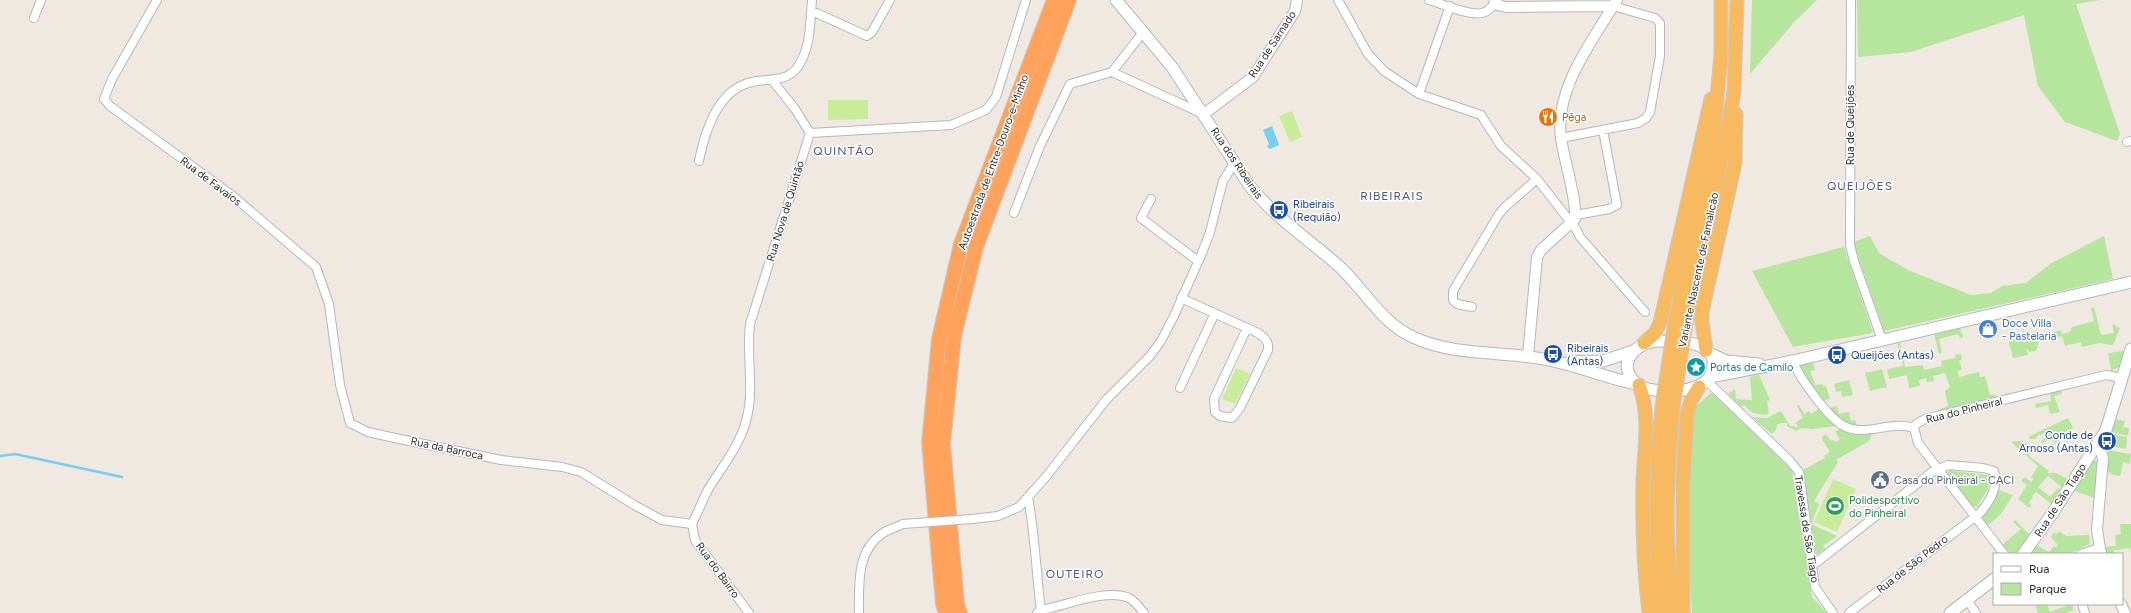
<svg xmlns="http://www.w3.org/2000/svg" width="2131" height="613" font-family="Figtree,sans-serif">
  <rect width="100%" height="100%" fill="#efe9e1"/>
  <path fill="#b6e59e" d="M1752 0H1817L1794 22 1750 74Z
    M1857 0H2100L2076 4 2120 134 2117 141 2065 122 2038 86 2024 15 1911 52 1858 57Z
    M1870 236 1879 253 1908 270 1971 295 1991 293 2002 286 2026 283 2050 264 2104 236 2113 279 1884 331 1853 242Z
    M1844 247 1873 333 1793 347 1752 271Z
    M2094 307 2101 335 2114 333 2112 324 2120 328 2113 345 2099 343 2082 347 2081 342 2065 346 2062 336 2054 338 2055 342H2050L2052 332 2061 330 2062 334 2070 332 2072 327 2094 321 2091 308Z
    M2019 314 2025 334 2039 331 2040 339 2036 351 2029 352 2026 348 2028 355 2013 358 2008 338 2024 334Z
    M1960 328 1963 338H1960L1958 334 1939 339 1942 353 1939 354 1934 334Z
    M1897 342H1900L1905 367 1923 365 1924 370 1942 366 1941 361 1955 358V355L1961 354 1962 360 1959 361 1962 369 1958 371 1959 377 1979 372 1980 377 1985 376 1990 395 1995 394 1996 398 1938 412V410L1948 406 1945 391 1950 387 1945 373 1933 376 1934 381 1927 382 1926 378 1919 380 1920 386 1909 388 1907 375 1889 379 1887 369 1903 366Z
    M2122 351 2125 352 2119 367 2111 371 2108 353Z
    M1813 362 1815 370 1810 371 1815 385 1822 384 1823 386H1826L1830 399 1822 401 1799 368 1800 365Z
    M1882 369 1887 387 1870 391 1865 373Z
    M1759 375 1770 400 1767 401 1769 413 1766 415 1753 413 1744 405 1741 407 1728 394 1735 389 1736 399 1752 400 1750 377Z
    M1849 380 1853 395 1842 397 1841 391 1836 392 1834 384Z
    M2061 390 2062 394 2054 396 2060 412 2050 414 2048 405 2036 408 2035 404 2051 401 2050 393Z
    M1711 393 1715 395 1792 470 1812 597 1827 613H1692L1688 549 1689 453 1695 407Z
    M1799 405 1804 414 1809 411 1811 414 1822 407 1836 426 1812 429 1801 428 1796 431 1787 426V423H1780V424H1777L1776 430 1772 434 1752 417 1767 418 1781 411 1790 426 1798 427 1796 422 1803 418 1797 406Z
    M1837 406 1839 414 1849 412 1851 421 1855 420 1857 427 1840 421 1828 408Z
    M2068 418 2073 428 2065 432 2068 437 2055 443 2051 439 2041 443 2042 440 2047 437 2044 433 2037 436 2036 439H2029L2030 436Z
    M2114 419 2125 421 2123 427 2129 428 2128 436 2111 432Z
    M1840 429 1850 433 1872 434 1869 441 1836 460 1838 462 1814 501 1819 504 1812 522 1813 525 1837 536 1823 546 1825 549 1816 555 1803 470 1825 458 1824 456 1830 452 1822 439 1823 436 1826 434 1831 441 1834 440 1835 442 1840 440 1835 431Z
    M2111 434 2127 437 2126 449 2108 445Z
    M2020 441V442L2027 443V448L2030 449 2029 456 2049 471 2047 473H2056L2069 480 2064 489 2048 476 2038 487 2050 497 2058 488 2062 491 2053 505 2036 492 2032 496 2033 497 2029 503 2031 505 2029 508 2018 499 2027 485 2021 481 2025 477 2031 482 2034 479 2031 477 2038 466 2011 442Z
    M2108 450 2131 454 2130 464 2123 462 2120 476 2113 475 2106 470Z
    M2091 460 2098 461 2094 498 2072 490Z
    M1952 468V471L1988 475V472L1992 477H1989L1988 489 1978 505 1980 507 1972 506 1948 474 1949 470Z
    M1999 490 2013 495 2000 515 1987 526 1982 516 1990 504 1992 505Z
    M2015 520 2031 536C2021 549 2016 562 2002 545L2021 529 2013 522Z
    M2120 524H2131V552L2130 548 2114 550V554H2106L2102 543H2105V547L2116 546 2115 535 2121 534Z
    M2059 531 2066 536 2089 535 2090 544 2069 554H2030L2036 545 2049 552 2054 546 2056 547 2058 545 2051 537 2054 532 2057 534Z
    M2035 604H2047L2050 612 2072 604 2074 610 2066 613H2038Z"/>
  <path fill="#c9ec9a" d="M828 100H868V119L828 120Z
    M1292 111 1302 137 1290 142 1279 116Z
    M1236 368 1250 374 1235 404 1222 399Z
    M1833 479 1856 489 1837 532 1814 522Z"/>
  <path fill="#75cff0" d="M1272 126 1279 145 1270 149 1267 147 1269 144 1263 130Z"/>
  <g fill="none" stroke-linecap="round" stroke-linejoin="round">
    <path stroke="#75cff0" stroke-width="2.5" d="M0 456 15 454 122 477"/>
    <g stroke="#b4b7c1" stroke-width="10">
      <path id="minor" d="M157 0 112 79 104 99 110 106 233 196 316 267 329 304 340 385 350 423 368 432 395 438 501 460 562 467 581 472 636 506 662 520 692 524
        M1338 0 1368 54 1384 71 1419 94 1481 115 1501 146 1537 179 1576 229 1580 237 1645 312
        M1429 0C1443 4 1469 16 1482 13 1487 12 1491 8 1494 4
        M1851 0 1850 245 1854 261 1882 340
        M812 11 867 36 872 32 890 0
        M34 18 41 0
        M1112 72 1144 31
        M772 80 795 109 810 133
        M1419 94 1450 6
        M810 133 951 125 986 110 996 97 1026 0
        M1561 138 1638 123 1646 118 1650 112 1660 56V23L1655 18 1613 6
        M2127 142 2131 141
        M699 161C705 131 718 89 752 82 768 78 785 83 797 68 811 49 810 22 812 0
        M1151 199 1141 218 1198 261
        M1014 213 1040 146 1070 84 1112 72 1201 113
        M1576 215 1609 209 1617 205 1603 130
        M1181 298 1258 333C1265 338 1269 341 1268 350L1240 408 1232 418 1220 416 1215 412 1214 399 1247 328
        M1472 307 1457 304 1453 300V291L1499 214 1505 207 1537 179
        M1793 361C1798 376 1829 419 1844 426 1849 429 1856 430 1862 430 1879 430 1897 422 1914 428
        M1707 381 1789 460 1799 472 1815 587 1833 613
        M1180 388 1215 313
        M1914 428 1916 424 1925 419 2106 375 2122 378
        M1914 428 1918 443 2004 554
        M1028 497C1035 534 1036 572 1041 610L1037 613
        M972 519 998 516 1019 507 1045 478 1106 400 1150 356 1161 341 1174 316 1202 253 1210 232 1223 181 1235 162
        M692 524C698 512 703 499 709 488 722 467 740 445 746 421 755 390 746 356 750 324L810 133
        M692 524 695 540 749 613
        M2081 554 2099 548
        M1812 564 1817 562 1932 472 1948 465 1983 468 1994 471C1999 487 1990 501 1980 513L1849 613
        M1967 600 1976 613
        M2082 604 2085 613
        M1041 610C1065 606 1106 588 1129 598 1135 601 1140 608 1144 613
        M859 613C859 585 856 551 883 533 889 529 897 527 903 524"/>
    </g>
    <g stroke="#b4b7c1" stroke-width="12">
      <path id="tertiary" d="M1496 0 1494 4 1506 7 1613 6
        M1204 114 1253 77 1295 11 1297 0
        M1528 356 1537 257 1541 250 1575 219C1577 198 1564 161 1561 138 1554 89 1593 40 1617 0
        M2096 446 2100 448 2103 458 2097 530 2101 554
        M2121 604 2125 613"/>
    </g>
    <g stroke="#b4b7c1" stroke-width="13">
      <path id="secondary" d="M1116 0 1172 67 1249 185C1275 218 1310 240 1341 268 1366 292 1382 324 1415 338 1455 356 1501 351 1544 359 1575 364 1605 378 1637 384
        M1657 341C1678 341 1726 340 1710 376 1702 394 1651 395 1637 384 1615 365 1634 343 1657 341Z
        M1709 353 1726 361 1759 364
        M1571 362 1603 361 1633 351
        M1710 377 1793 361 2131 282
        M2023 554 2052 514 2106 430 2131 349
        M1950 613 1994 579"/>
    </g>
    <g stroke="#c9c9c9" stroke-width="15">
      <path id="trunk" d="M1675 322 1714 131 1721 54V0
        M1686 323 1727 134 1734 91 1737 0
        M1644 343 1655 333 1660 323 1711 99
        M1706 350 1702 322V312L1735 163 1736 114
        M1639 385C1651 416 1644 449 1643 482 1642 525 1644 570 1649 613
        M1661 613C1655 541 1655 471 1663 399
        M1674 613C1663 542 1667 470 1674 400
        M1683 613V480L1687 415 1691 400 1699 387"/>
    </g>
    <g stroke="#c9c9c9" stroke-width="16">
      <path id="motorway" d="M946 613 943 604 929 443 939 339 961 244 1054 0
        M960 613 957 604 943 444 954 336 976 247 1069 0"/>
    </g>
    <use href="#minor" stroke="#fff" stroke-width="8"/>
    <use href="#tertiary" stroke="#fff" stroke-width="10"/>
    <use href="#secondary" stroke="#fff" stroke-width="11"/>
    <use href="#trunk" stroke="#f8ba60" stroke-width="13"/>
    <use href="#motorway" stroke="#ffa35c" stroke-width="14"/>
    <g stroke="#b4b7c1" stroke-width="10" stroke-linecap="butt">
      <path id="minor-bridge" d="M903 524 972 519"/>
    </g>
    <g stroke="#c9c9c9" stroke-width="15" stroke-linecap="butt">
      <path id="trunk-bridge" d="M1663 399 1675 322
        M1674 400 1686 323"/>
    </g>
    <use href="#minor-bridge" stroke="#fff" stroke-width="8"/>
    <use href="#trunk-bridge" stroke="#f8ba60" stroke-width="13"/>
  </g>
  <defs>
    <g id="restaurant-disc" transform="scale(1)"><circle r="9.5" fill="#e8710a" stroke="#fff"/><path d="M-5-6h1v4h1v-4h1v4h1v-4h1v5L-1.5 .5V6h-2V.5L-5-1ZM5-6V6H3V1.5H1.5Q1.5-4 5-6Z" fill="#fff"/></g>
    <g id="bus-disc" transform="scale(1)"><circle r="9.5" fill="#1a4fb4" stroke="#fff"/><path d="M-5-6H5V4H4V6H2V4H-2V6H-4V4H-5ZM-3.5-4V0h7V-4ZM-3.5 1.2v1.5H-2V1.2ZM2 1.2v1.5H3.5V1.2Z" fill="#fff"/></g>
    <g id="shop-disc" transform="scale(1)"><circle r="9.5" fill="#3f7fe0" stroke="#fff"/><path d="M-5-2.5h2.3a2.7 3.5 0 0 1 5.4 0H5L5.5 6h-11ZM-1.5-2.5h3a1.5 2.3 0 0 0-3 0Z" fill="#fff"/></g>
    <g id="sight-disc" transform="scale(1)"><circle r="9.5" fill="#0f9aa8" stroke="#fff"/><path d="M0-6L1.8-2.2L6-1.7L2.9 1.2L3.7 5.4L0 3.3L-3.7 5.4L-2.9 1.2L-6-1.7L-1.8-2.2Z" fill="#fff"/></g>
    <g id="civic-disc" transform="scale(1)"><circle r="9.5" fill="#5c6f8a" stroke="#fff"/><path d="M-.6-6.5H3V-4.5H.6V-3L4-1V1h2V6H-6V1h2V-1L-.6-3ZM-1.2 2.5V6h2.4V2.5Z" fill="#fff"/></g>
    <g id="stadium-disc" transform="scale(1)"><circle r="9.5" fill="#2e9e5b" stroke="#fff"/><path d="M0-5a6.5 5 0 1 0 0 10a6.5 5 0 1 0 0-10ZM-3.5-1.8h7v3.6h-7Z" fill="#fff"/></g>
  </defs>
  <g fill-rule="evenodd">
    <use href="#restaurant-disc" x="1548" y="117"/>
    <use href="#bus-disc" x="1279" y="210"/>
    <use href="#shop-disc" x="1988" y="329"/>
    <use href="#bus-disc" x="1553" y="354"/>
    <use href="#bus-disc" x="1837" y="355"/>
    <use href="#sight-disc" x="1696" y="367"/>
    <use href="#bus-disc" x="2107" y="441"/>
    <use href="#civic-disc" x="1880" y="480"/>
    <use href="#stadium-disc" x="1835" y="506"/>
  </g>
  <g text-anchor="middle" stroke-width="3" stroke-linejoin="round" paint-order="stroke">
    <g font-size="11" fill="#2e2e2e" stroke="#fff">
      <text transform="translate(1272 44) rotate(-57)" y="4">Rua de Sarnado</text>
      <text transform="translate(1850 125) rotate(-90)" y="4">Rua de Queijões</text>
      <text transform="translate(993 162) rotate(-70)" y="4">Autoestrada de Entre-Douro-e-Minho</text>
      <text transform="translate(1237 163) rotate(56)" y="4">Rua dos Ribeirais</text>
      <text transform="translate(211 181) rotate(37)" y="4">Rua de Favaios</text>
      <text transform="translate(785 211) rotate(-73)" y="4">Rua Nova de Quintão</text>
      <text transform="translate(1698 270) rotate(-78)" y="4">Variante Nascente de Famalicão</text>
      <text transform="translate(1964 410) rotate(-14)" y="4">Rua do Pinheiral</text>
      <text transform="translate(447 448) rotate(12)" y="4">Rua da Barroca</text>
      <text transform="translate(2060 500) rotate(-57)" y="4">Rua de São Tiago</text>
      <text transform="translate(1807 529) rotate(81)" y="4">Travessa de São Tiago</text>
      <text transform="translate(1912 564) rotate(-38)" y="4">Rua de São Pedro</text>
      <text transform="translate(718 570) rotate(54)" y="4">Rua do Bairro</text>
    </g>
    <g font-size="11" fill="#c56008" stroke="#fff" text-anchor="start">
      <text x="1562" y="121">Pêga</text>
    </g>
    <g font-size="11" fill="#164399" stroke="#fff" text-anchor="start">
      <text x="1293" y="208">Ribeirais<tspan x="1293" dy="13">(Requião)</tspan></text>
      <text x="1567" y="352">Ribeirais<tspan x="1567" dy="13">(Antas)</tspan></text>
      <text x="1851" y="359">Queijões (Antas)</text>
      <text x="2093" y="439" text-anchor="end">Conde de<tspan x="2093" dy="13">Arnoso (Antas)</tspan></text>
    </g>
    <g font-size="11" fill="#366cbe" stroke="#fff" text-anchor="start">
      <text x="2002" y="327">Doce Villa<tspan x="2002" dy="13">- Pastelaria</tspan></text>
    </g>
    <g font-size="11" fill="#0d838f" stroke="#fff" text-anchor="start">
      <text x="1710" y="371">Portas de Camilo</text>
    </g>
    <g font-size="11" fill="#4e5e75" stroke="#fff" text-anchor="start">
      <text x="1894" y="484">Casa do Pinheiral - CACI</text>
    </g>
    <g font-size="11" fill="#27864d" stroke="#fff" text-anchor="start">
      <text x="1849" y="504">Polidesportivo<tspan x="1849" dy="13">do Pinheiral</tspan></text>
    </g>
    <g font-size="12" letter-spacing="1" fill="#4d5680" stroke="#fff">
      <text x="844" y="155">QUINTÃO</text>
      <text x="1860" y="190">QUEIJÕES</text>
      <text x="1392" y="200">RIBEIRAIS</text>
      <text x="1075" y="578">OUTEIRO</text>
    </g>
  </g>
  <rect x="1993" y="553" width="130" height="52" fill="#ffffff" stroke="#ababab"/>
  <rect x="2001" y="566" width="20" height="6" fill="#ffffff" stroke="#ababab"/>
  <text x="2029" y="573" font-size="12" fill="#2e2e2e">Rua</text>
  <rect x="2001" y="583" width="20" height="12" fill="#b6e59e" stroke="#ababab"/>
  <text x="2029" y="593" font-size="12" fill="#2e2e2e">Parque</text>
</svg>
